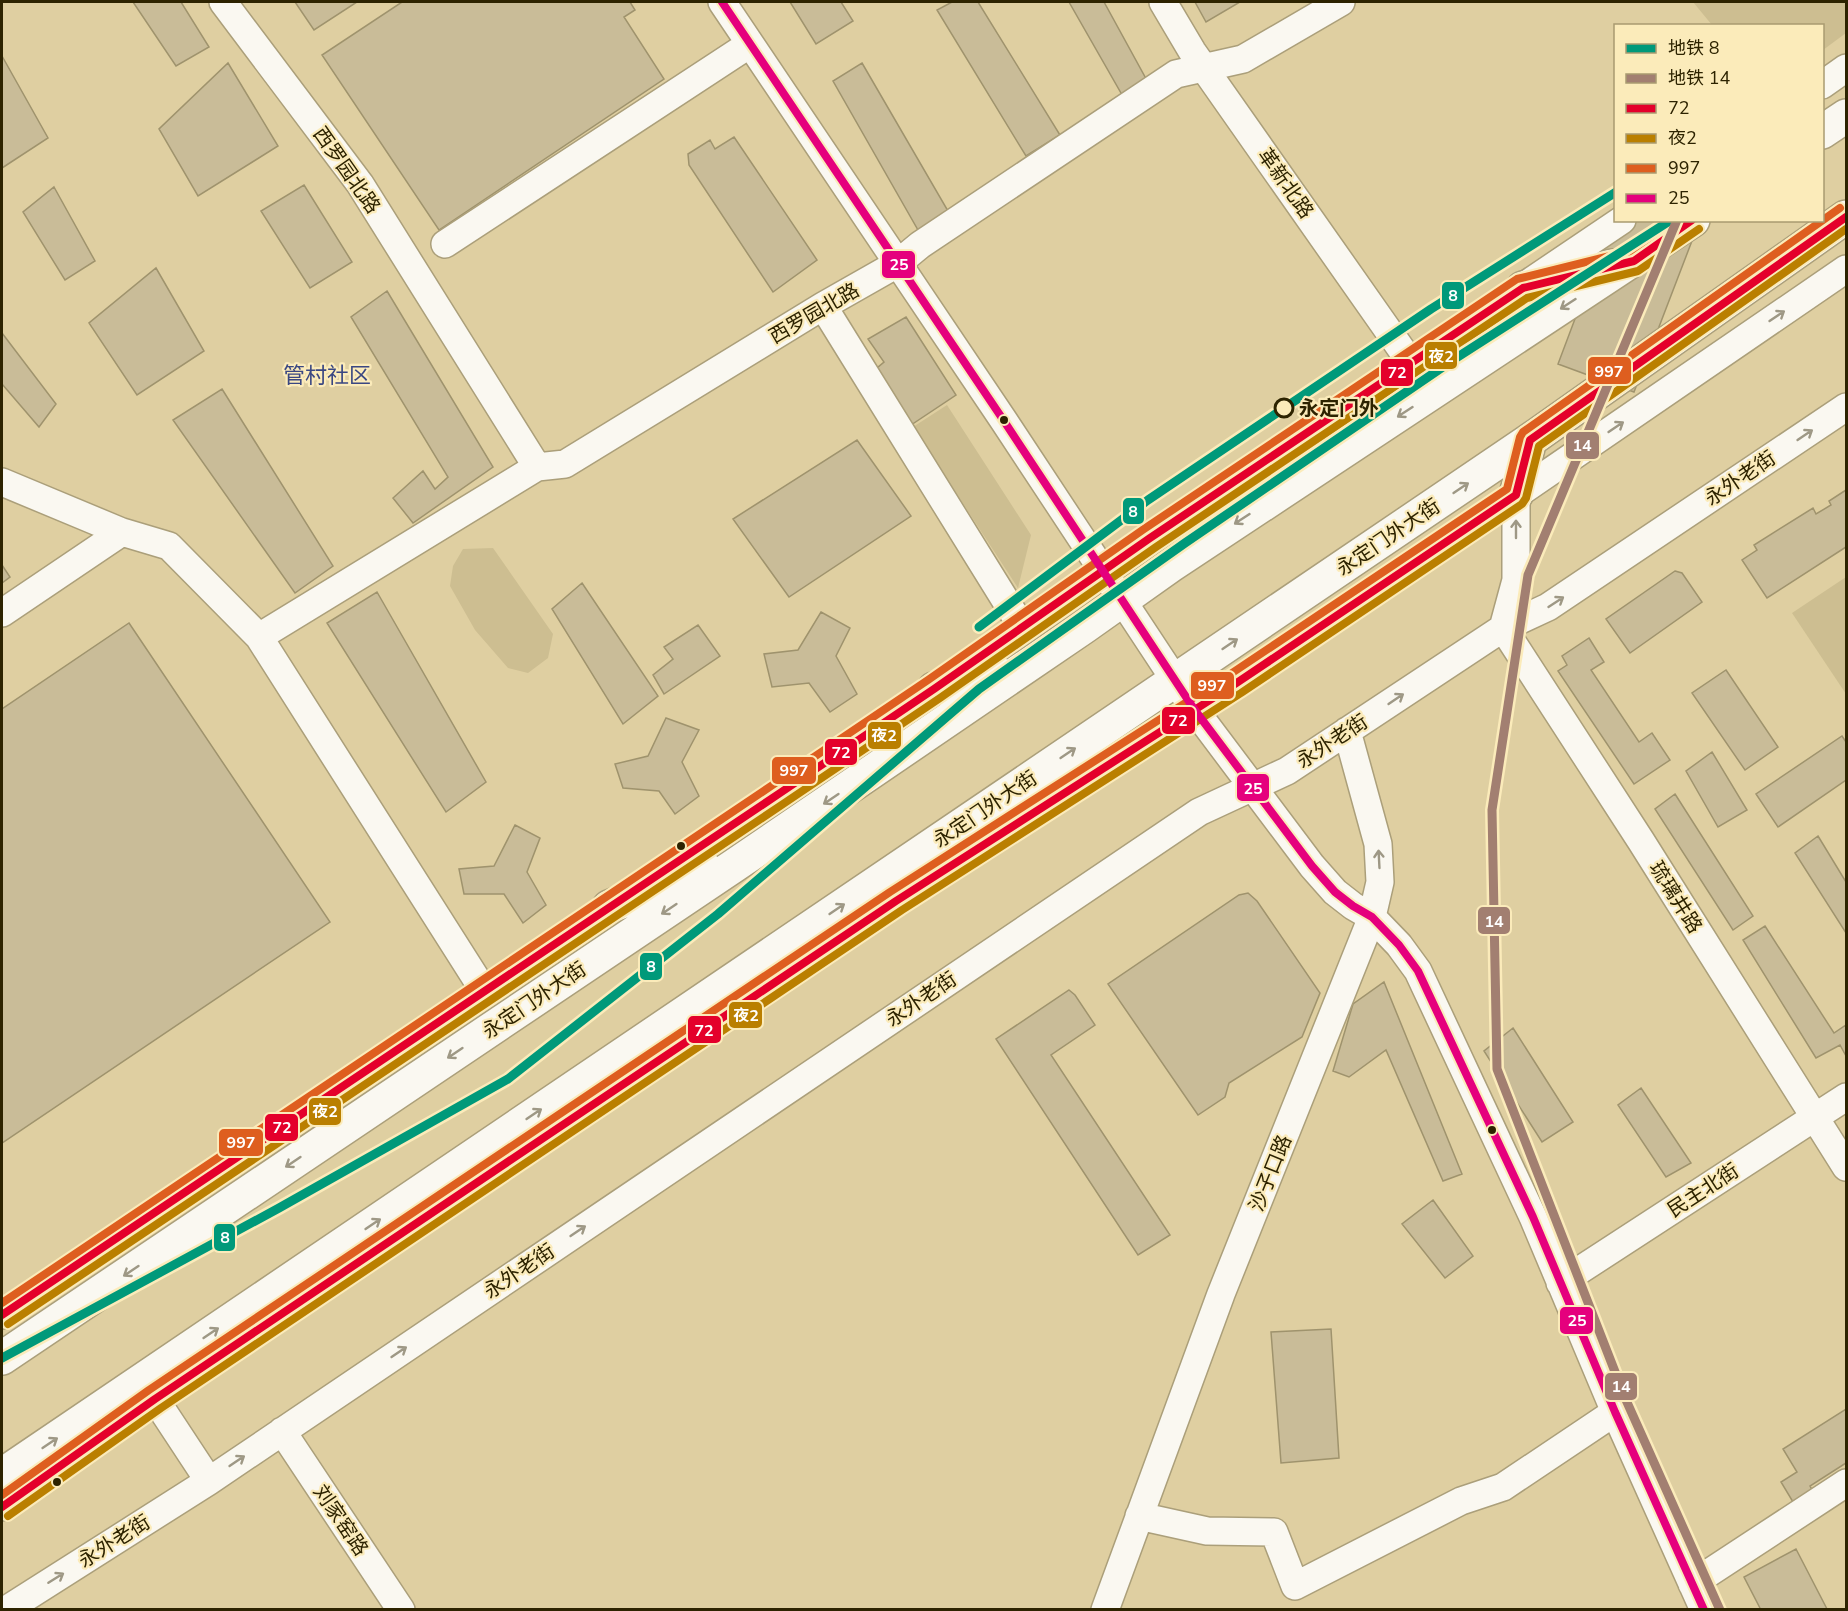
<svg xmlns="http://www.w3.org/2000/svg" width="1848" height="1611" font-family="'Nunito Sans','Noto Sans SC',sans-serif">
  <rect width="100%" height="100%" fill="#dfcfa1"/>
  <path fill="#cdbe91" d="M1693 2H1846V33L1823 50 1822 26 1712 25Z
    M947 405 1031 535 1018 588 913 427Z
    M493 548 553 634 548 658 528 673 508 668 475 630 450 586 453 566 463 549Z
    M1846 577V694L1792 613Z"/>
  <path fill="#c9bc98" stroke="#9f936d" stroke-width="1.5" d="M133 2H181L209 47 176 66Z
    M295 2H357L314 30Z
    M402 2H630L635 10 624 17 664 79 439 230 322 55Z
    M790 2H841L853 21 816 44Z
    M952 2H978L1060 135 1026 156 937 10Z
    M1069 2H1104L1150 86 1125 100Z
    M1195 2H1240L1206 22Z
    M2 56 48 138 2 168Z
    M228 63 278 146 198 196 159 129Z
    M862 63 948 211 918 230 833 81Z
    M734 137 817 260 773 292 689 165 688 154 710 140 715 149Z
    M304 185 352 262 310 288 261 211Z
    M54 187 95 261 65 280 23 212Z
    M1616 210V220H1700L1634 392 1558 364Z
    M156 268 204 351 137 395 89 323Z
    M387 291 493 467 413 523 393 498 423 471 435 489 448 477 351 317Z
    M906 317 956 395 911 425 877 368 884 362 868 339Z
    M2 333 56 404 39 427 2 384Z
    M222 389 333 566 295 593 173 420Z
    M857 440 911 516 789 597 733 519Z
    M1846 490V547L1767 598 1742 560 1757 550 1754 545 1813 508 1816 514 1831 505 1829 501Z
    M2 565 10 577 2 583Z
    M1675 571 1682 573 1702 602 1630 653 1606 619Z
    M582 583 658 696 623 724 552 609Z
    M377 592 486 782 446 812 327 623Z
    M821 612 850 628 836 656 857 694 830 712 809 683 772 687 764 654 798 650Z
    M129 623 330 922 2 1143V709Z
    M698 625 720 656 664 694 653 675 673 659 664 647Z
    M1589 638 1604 662 1591 670 1639 742 1652 733 1670 760 1634 784 1558 671 1567 665 1562 656Z
    M1726 670 1778 747 1745 770 1692 693Z
    M666 718 699 730 682 762 699 796 675 814 659 791 623 788 615 764 648 756Z
    M1842 736 1846 742V780L1778 827 1756 794Z
    M1712 752 1747 810 1718 827 1686 771Z
    M1675 794 1753 916 1733 930 1655 809Z
    M515 825 540 838 527 872 546 905 523 923 504 894H464L459 869 494 866Z
    M1818 836 1846 882V933L1795 853Z
    M1248 893 1257 901 1320 993 1302 1037 1229 1083 1225 1097 1198 1115 1108 984 1239 895Z
    M1765 926 1834 1033 1846 1025V1056L1840 1045 1816 1058 1743 940Z
    M1384 982 1462 1174 1443 1181 1386 1050 1349 1077 1333 1071 1353 1004Z
    M1069 990 1075 995 1095 1025 1051 1055 1170 1235 1138 1255 996 1039Z
    M1513 1028 1573 1122 1542 1142 1484 1051Z
    M1641 1088 1691 1163 1666 1177 1618 1105Z
    M1433 1200 1473 1256 1445 1278 1402 1224Z
    M1331 1329 1339 1458 1281 1463 1271 1332Z
    M1846 1409V1463L1810 1486 1815 1495 1796 1507 1781 1482 1797 1472 1783 1449Z
    M1796 1549 1827 1609 1761 1610 1744 1577Z"/>
  <g fill="none" stroke-linecap="round" stroke-linejoin="round">
    <g stroke="#ab9f7a" stroke-width="30">
      <path id="minor" d="M223 2 360 184 537 467
        M722 2 1004 421 1194 709 1312 866 1335 892 1353 906 1372 917 1399 945 1418 971 1533 1217 1615 1412 1704 1610
        M1163 2 1192 51 1411 363
        M1822 85 1846 68
        M445 244 750 44
        M823 306 1022 627
        M2 482 122 532 169 546 259 637 484 991
        M2 613 122 532
        M1503 628 1641 841 1846 1167
        M1503 628 1516 580V495
        M259 637 537 467 565 464 823 306 897 264 920 245 1176 74 1243 59 1341 2
        M1560 1283 1846 1097
        M2 1315 609 907 780 793 934 689 1150 538 1622 220
        M155 1399 209 1481
        M282 1431 401 1610
        M2 1507 155 1399 896 901 1235 684 1516 495 1846 269
        M1139 1516 1207 1531 1274 1532 1295 1586 1461 1501 1503 1487 1615 1412
        M1692 1584 1846 1483
        M6 1610 209 1481 1199 812 1287 771 1503 628 1548 607 1846 407
        M1105 1610 1221 1294 1372 917 1380 882 1378 844 1347 731"/>
    </g>
    <g stroke="#ab9f7a" stroke-width="36">
      <path id="highway" d="M1822 132 1846 116
        M1523 288 1612 266
        M1516 495 1530 440
        M934 689 1002 675
        M609 907 705 868
        M2 1358 735 865 1084 627 1170 566 1693 220
        M2 1475 1530 440 1846 217"/>
    </g>
    <use href="#minor" stroke="#faf8f1" stroke-width="27"/>
    <use href="#highway" stroke="#faf8f1" stroke-width="33"/>
    <g stroke="#fbebba" stroke-width="12">
      <path id="bus-1" d="M2 1315 780 793 934 689 1150 538 1523 288 1634 261 1692 220
        M2 1507 155 1399 896 901 1235 684 1516 495 1530 440 1846 217"/>
    </g>
    <g stroke="#fbebba" stroke-width="12">
      <path id="bus-2" d="M8 1324 786 802 940 698 1156 547 1527 298 1638 271 1699 229
        M8 1516 161 1408 902 910 1241 693 1522 504 1526 498 1539 446 1846 229"/>
    </g>
    <g stroke="#fbebba" stroke-width="12">
      <path id="bus-3" d="M2 1303 774 784 928 680 1144 529 1517 279 1630 251 1674 220
        M2 1495 149 1390 890 892 1229 675 1507 489 1520 437 1523 432 1840 208"/>
    </g>
    <g stroke="#fbebba" stroke-width="12">
      <path id="bus-4" d="M722 2 1004 421 1194 709 1312 866 1335 892 1353 906 1372 917 1399 945 1418 971 1533 1217 1615 1412 1704 1610"/>
    </g>
    <use href="#bus-1" stroke="#e4002b" stroke-width="8"/>
    <use href="#bus-2" stroke="#ba7f00" stroke-width="8"/>
    <use href="#bus-3" stroke="#de5e1f" stroke-width="8"/>
    <use href="#bus-4" stroke="#e5007d" stroke-width="8"/>
    <g stroke="#fbebba" stroke-width="14">
      <path id="metro-1" d="M979 627 1148 500 1431 309 1616 192
        M2 1358 279 1208 508 1079 718 914 979 689 1185 543 1453 360 1671 220"/>
    </g>
    <g stroke="#fbebba" stroke-width="14">
      <path id="metro-2" d="M1677 220 1528 575 1492 810 1497 1069 1626 1400 1720 1610"/>
    </g>
    <use href="#metro-1" stroke="#00997a" stroke-width="9"/>
    <use href="#metro-2" stroke="#a27f71" stroke-width="9"/>
  </g>
  <defs><path id="oneway-shaft" d="M-6 0H5M1.5-3L5.5 0L1.5 3" fill="none" stroke-width="1.6" stroke-linecap="round" stroke-linejoin="round" transform="scale(1.5)"/></defs>
  <g stroke="#9e9885">
    <use href="#oneway-shaft" transform="translate(1568 304) rotate(147)"/>
    <use href="#oneway-shaft" transform="translate(1777 316) rotate(-34)"/>
    <use href="#oneway-shaft" transform="translate(1405 412) rotate(147)"/>
    <use href="#oneway-shaft" transform="translate(1616 427) rotate(-34)"/>
    <use href="#oneway-shaft" transform="translate(1805 435) rotate(-34)"/>
    <use href="#oneway-shaft" transform="translate(1461 488) rotate(-34)"/>
    <use href="#oneway-shaft" transform="translate(1242 519) rotate(147)"/>
    <use href="#oneway-shaft" transform="translate(1516 529) rotate(-90)"/>
    <use href="#oneway-shaft" transform="translate(1556 602) rotate(-33)"/>
    <use href="#oneway-shaft" transform="translate(1230 644) rotate(-34)"/>
    <use href="#oneway-shaft" transform="translate(1396 699) rotate(-34)"/>
    <use href="#oneway-shaft" transform="translate(1068 753) rotate(-34)"/>
    <use href="#oneway-shaft" transform="translate(831 799) rotate(146)"/>
    <use href="#oneway-shaft" transform="translate(1379 859) rotate(-93)"/>
    <use href="#oneway-shaft" transform="translate(669 909) rotate(146)"/>
    <use href="#oneway-shaft" transform="translate(837 909) rotate(-34)"/>
    <use href="#oneway-shaft" transform="translate(455 1053) rotate(146)"/>
    <use href="#oneway-shaft" transform="translate(534 1114) rotate(-34)"/>
    <use href="#oneway-shaft" transform="translate(293 1162) rotate(146)"/>
    <use href="#oneway-shaft" transform="translate(373 1224) rotate(-34)"/>
    <use href="#oneway-shaft" transform="translate(578 1231) rotate(-34)"/>
    <use href="#oneway-shaft" transform="translate(131 1271) rotate(146)"/>
    <use href="#oneway-shaft" transform="translate(211 1333) rotate(-34)"/>
    <use href="#oneway-shaft" transform="translate(399 1352) rotate(-34)"/>
    <use href="#oneway-shaft" transform="translate(50 1443) rotate(-34)"/>
    <use href="#oneway-shaft" transform="translate(237 1461) rotate(-34)"/>
    <use href="#oneway-shaft" transform="translate(56 1578) rotate(-32)"/>
  </g>
  <circle fill="#fbebba" stroke="#2d2300" stroke-width="3" cx="1284" cy="408" r="9"/>
  <g fill="#2d2300" stroke="#fbebba" stroke-width="2">
    <circle cx="1004" cy="420" r="5"/>
    <circle cx="681" cy="846" r="5"/>
    <circle cx="1492" cy="1130" r="5"/>
    <circle cx="57" cy="1482" r="5"/>
  </g>
  <g text-anchor="middle" stroke-width="4.5" stroke-linejoin="round" paint-order="stroke">
    <g font-size="20" fill="#2d2300" stroke="#fbebba">
      <text transform="translate(347 170) rotate(55)" y="7">西罗园北路</text>
      <text transform="translate(1286 183) rotate(55)" y="7">革新北路</text>
      <text transform="translate(814 313) rotate(-30)" y="7">西罗园北路</text>
      <text transform="translate(1740 478) rotate(-34)" y="7">永外老街</text>
      <text transform="translate(1388 537) rotate(-34)" y="7">永定门外大街</text>
      <text transform="translate(1332 741) rotate(-33)" y="7">永外老街</text>
      <text transform="translate(985 809) rotate(-34)" y="7">永定门外大街</text>
      <text transform="translate(1676 897) rotate(58)" y="7">琉璃井路</text>
      <text transform="translate(921 999) rotate(-34)" y="7">永外老街</text>
      <text transform="translate(534 1000) rotate(-34)" y="7">永定门外大街</text>
      <text transform="translate(1270 1173) rotate(-68)" y="7">沙子口路</text>
      <text transform="translate(1703 1190) rotate(-33)" y="7">民主北街</text>
      <text transform="translate(519 1271) rotate(-34)" y="7">永外老街</text>
      <text transform="translate(341 1520) rotate(56)" y="7">刘家窑路</text>
      <text transform="translate(114 1541) rotate(-32)" y="7">永外老街</text>
    </g>
    <g font-size="20" font-weight="bold" fill="#2d2300" stroke="#fbebba" text-anchor="start">
      <text x="1299" y="415">永定门外</text>
    </g>
    <g font-size="22" fill="#3a4782" stroke="#fbebba">
      <text x="327" y="383">管村社区</text>
    </g>
  </g>
  <g stroke="#fbebba" stroke-width="2">
    <rect x="881" y="250" width="35" height="29" rx="6" fill="#e5007d"/>
    <rect x="1441" y="281" width="24" height="29" rx="6" fill="#00997a"/>
    <rect x="1424" y="341" width="34" height="29" rx="6" fill="#ba7f00"/>
    <rect x="1587" y="356" width="45" height="29" rx="6" fill="#de5e1f"/>
    <rect x="1380" y="358" width="34" height="29" rx="6" fill="#e4002b"/>
    <rect x="1565" y="431" width="35" height="29" rx="6" fill="#a27f71"/>
    <rect x="1122" y="497" width="23" height="28" rx="6" fill="#00997a"/>
    <rect x="1190" y="671" width="45" height="29" rx="6" fill="#de5e1f"/>
    <rect x="1161" y="706" width="35" height="29" rx="6" fill="#e4002b"/>
    <rect x="867" y="721" width="35" height="29" rx="6" fill="#ba7f00"/>
    <rect x="824" y="738" width="34" height="28" rx="6" fill="#e4002b"/>
    <rect x="771" y="756" width="46" height="29" rx="6" fill="#de5e1f"/>
    <rect x="1236" y="773" width="34" height="29" rx="6" fill="#e5007d"/>
    <rect x="1477" y="906" width="34" height="29" rx="6" fill="#a27f71"/>
    <rect x="639" y="952" width="24" height="29" rx="6" fill="#00997a"/>
    <rect x="728" y="1001" width="35" height="28" rx="6" fill="#ba7f00"/>
    <rect x="687" y="1015" width="35" height="29" rx="6" fill="#e4002b"/>
    <rect x="308" y="1097" width="34" height="29" rx="6" fill="#ba7f00"/>
    <rect x="264" y="1113" width="35" height="29" rx="6" fill="#e4002b"/>
    <rect x="218" y="1128" width="46" height="29" rx="6" fill="#de5e1f"/>
    <rect x="213" y="1223" width="23" height="29" rx="6" fill="#00997a"/>
    <rect x="1559" y="1306" width="35" height="29" rx="6" fill="#e5007d"/>
    <rect x="1604" y="1372" width="34" height="29" rx="6" fill="#a27f71"/>
  </g>
  <g font-size="16" text-anchor="middle" font-weight="bold" fill="#fff">
    <text x="899" y="270">25</text>
    <text x="1453" y="301">8</text>
    <text x="1441" y="362">夜2</text>
    <text x="1609" y="377">997</text>
    <text x="1397" y="378">72</text>
    <text x="1582" y="451">14</text>
    <text x="1133" y="517">8</text>
    <text x="1212" y="691">997</text>
    <text x="1178" y="726">72</text>
    <text x="884" y="741">夜2</text>
    <text x="841" y="758">72</text>
    <text x="794" y="776">997</text>
    <text x="1253" y="794">25</text>
    <text x="1494" y="927">14</text>
    <text x="651" y="972">8</text>
    <text x="746" y="1021">夜2</text>
    <text x="704" y="1036">72</text>
    <text x="325" y="1117">夜2</text>
    <text x="282" y="1133">72</text>
    <text x="241" y="1148">997</text>
    <text x="225" y="1243">8</text>
    <text x="1577" y="1326">25</text>
    <text x="1621" y="1392">14</text>
  </g>
  <rect width="1848" height="1611" fill="none" stroke="#2d2300" stroke-width="6"/>
  <rect x="1614" y="24" width="210" height="198" fill="#fbebba" stroke="#a99b70" stroke-width="1.5"/>
  <rect x="1626" y="44" width="30" height="9" fill="#00997a" stroke="#a99b70" stroke-width="1.5"/>
  <text x="1668" y="54" font-size="18" fill="#2d2300">地铁 8</text>
  <rect x="1626" y="74" width="30" height="9" fill="#a27f71" stroke="#a99b70" stroke-width="1.5"/>
  <text x="1668" y="84" font-size="18" fill="#2d2300">地铁 14</text>
  <rect x="1626" y="104" width="30" height="9" fill="#e4002b" stroke="#a99b70" stroke-width="1.5"/>
  <text x="1668" y="114" font-size="18" fill="#2d2300">72</text>
  <rect x="1626" y="134" width="30" height="9" fill="#ba7f00" stroke="#a99b70" stroke-width="1.5"/>
  <text x="1668" y="144" font-size="18" fill="#2d2300">夜2</text>
  <rect x="1626" y="164" width="30" height="9" fill="#de5e1f" stroke="#a99b70" stroke-width="1.5"/>
  <text x="1668" y="174" font-size="18" fill="#2d2300">997</text>
  <rect x="1626" y="194" width="30" height="9" fill="#e5007d" stroke="#a99b70" stroke-width="1.5"/>
  <text x="1668" y="204" font-size="18" fill="#2d2300">25</text>
</svg>
